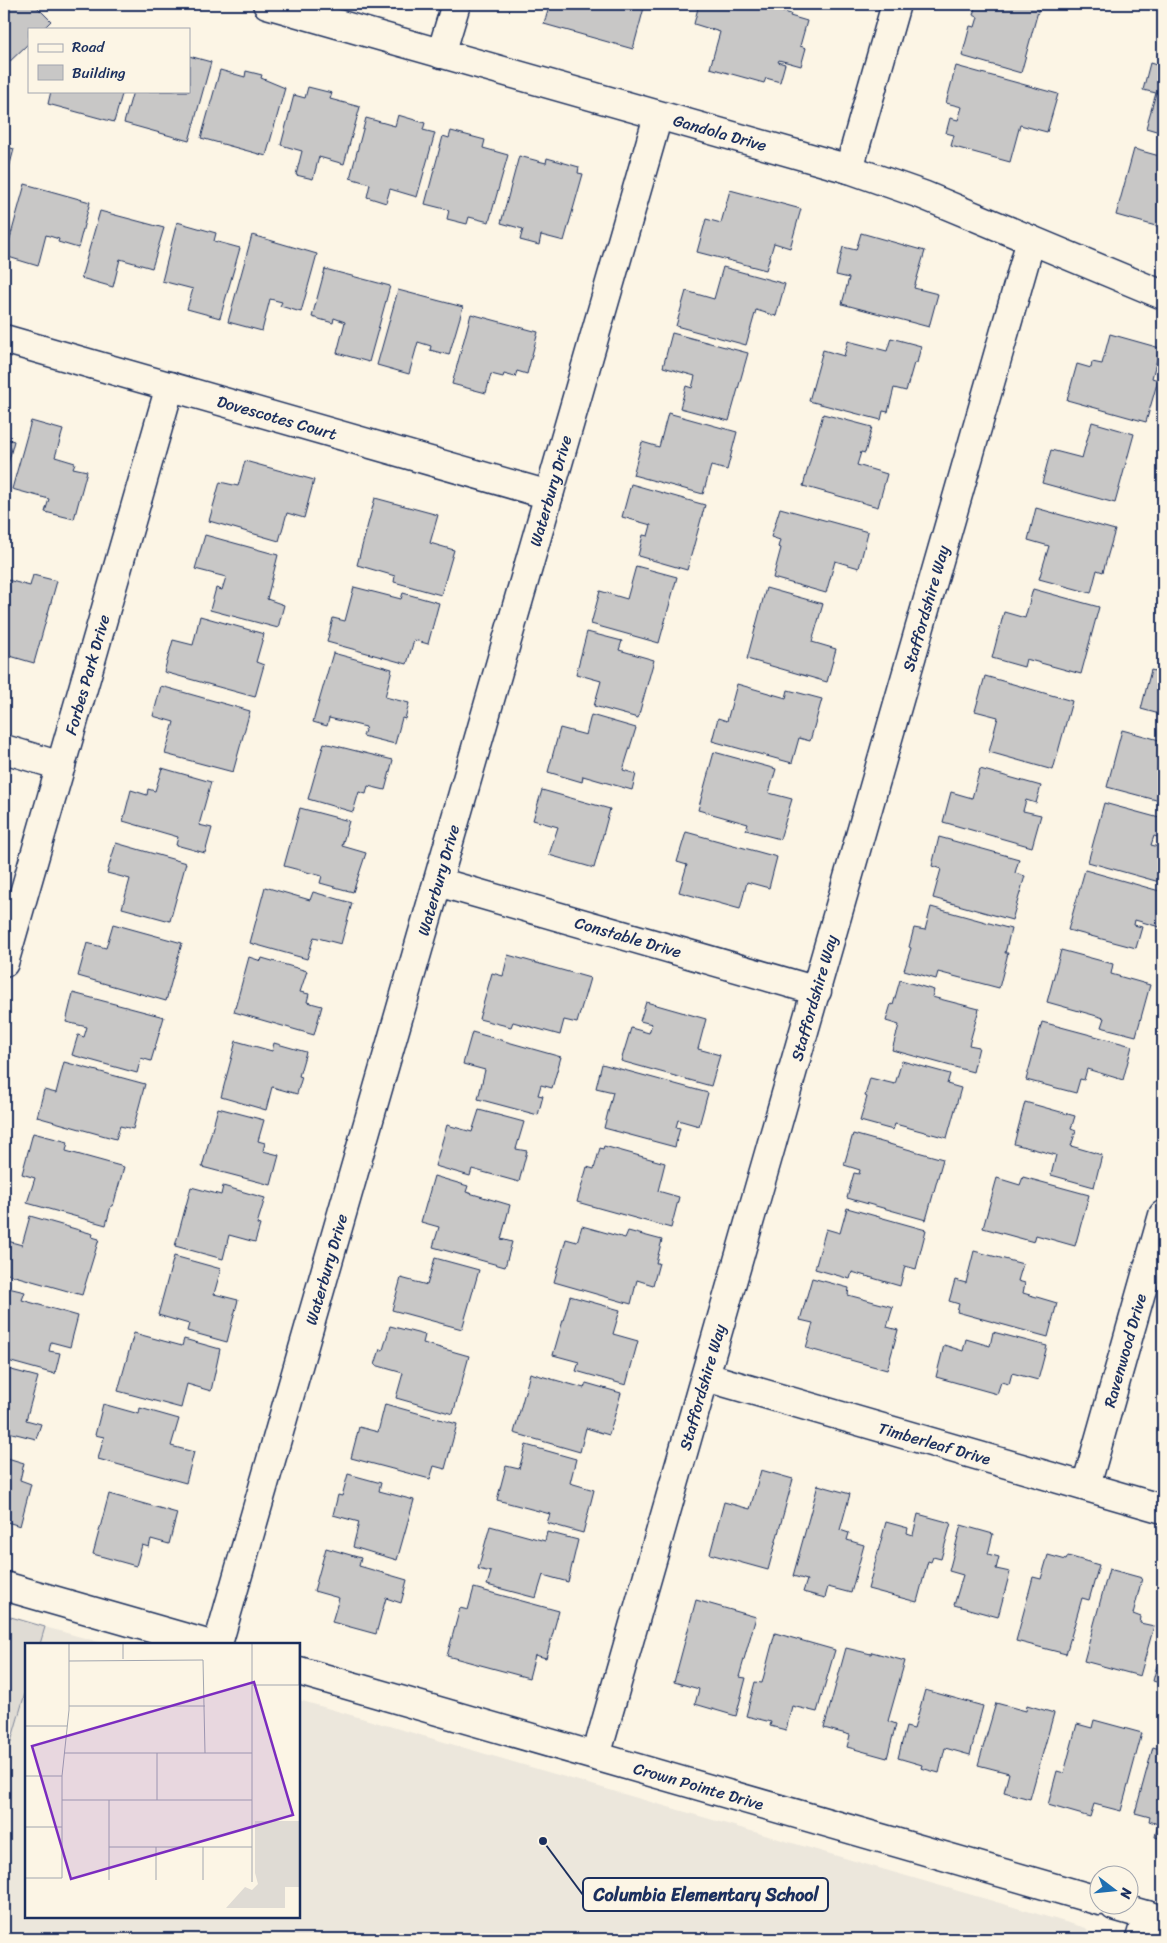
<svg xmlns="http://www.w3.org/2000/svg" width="1167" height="1943" font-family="Sriracha,sans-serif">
  <rect width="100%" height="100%" fill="#fcf5e5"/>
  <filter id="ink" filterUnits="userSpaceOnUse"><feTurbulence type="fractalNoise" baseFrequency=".02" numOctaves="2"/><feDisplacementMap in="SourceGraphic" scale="10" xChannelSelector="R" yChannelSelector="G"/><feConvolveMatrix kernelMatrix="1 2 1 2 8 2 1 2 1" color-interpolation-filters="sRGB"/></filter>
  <g filter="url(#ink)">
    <path fill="#ece7dc" d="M45 1627 106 1644H40Z
      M26 1690V1917H299V1700L1086 1928 1093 1939H4V1766Z"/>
    <path fill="#dfdbd4" stroke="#7d8599" d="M4 1615 45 1627 40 1644H26V1690L4 1766Z"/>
    <path fill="#c8c7c6" stroke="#1b2f5e" d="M4 4H34L51 21 43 29H29V43L4 67Z
      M550 4H645L633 49 544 24Z
      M699 4H753L791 14 790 16 807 21 800 46 806 48 801 66 779 60 778 62 785 64 780 82 766 78 764 83 710 68 720 32 694 24Z
      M976 4H1040L1021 73 962 56 970 26 975 27 978 17 973 15Z
      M189 56 211 62 189 141 124 123 133 91H189Z
      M1150 63 1163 67V65V133L1146 128 1156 93 1143 90Z
      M956 66 1058 94 1047 132 1020 125 1010 162 951 146 954 135 946 133 950 118 958 120 962 107 946 103Z
      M220 70 245 77 246 71 262 75 261 78 285 88 266 156 201 138Z
      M308 87 332 93 330 99 360 107 344 164 319 157 313 179 296 175 302 151 281 145 294 95 305 98Z
      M51 91H123L114 122 48 104Z
      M398 115 425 123 423 130 435 133 417 197 390 189 386 203 367 197 370 184 350 178 366 118 395 126Z
      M451 131 485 140 483 148 508 155 489 222 469 217 467 224 447 219 449 210 425 204 443 136 449 138Z
      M4 146 14 149 4 187Z
      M1134 149 1163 157V228L1116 215Z
      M519 156 546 163 547 158 579 167 578 173 583 174 564 241 541 235 539 245 520 240 523 229 501 223Z
      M25 184 90 202 78 248 58 242 59 239 46 235 38 266 5 256Z
      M730 190 801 209 790 248 774 243 766 270 697 252 706 219 721 223Z
      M100 211 164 228 152 268 120 259 113 287 81 278Z
      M177 222 216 233 214 241 240 248 220 318 187 309 193 289 162 281Z
      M861 233 925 251 914 288 938 294 929 327 842 304 849 278 836 275 843 247 856 250Z
      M252 235 317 254 301 312 280 306 282 302 270 299 262 331 228 322Z
      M723 267 785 284 776 316 756 310 746 345 676 326 686 291 714 299Z
      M325 269 390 286 369 362 337 353 345 322 334 318 333 323 312 317Z
      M398 290 463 307 449 355 430 350 431 346 418 342 409 374 377 365Z
      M471 314 538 332 527 374 517 371 515 377 504 374 503 377 491 374 486 393 452 384Z
      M672 333 748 353 729 421 680 408 686 386 692 388 695 376 663 367Z
      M1110 334 1160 348 1152 378 1158 380 1146 422 1067 400 1077 364 1091 368 1092 362 1102 364Z
      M891 338 921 346 917 363H914L906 391 894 388 888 412 883 411 881 420 809 401 823 350 844 356 848 341 887 351Z
      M668 413 737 432 727 470 711 466 703 494 633 475 642 442 659 447Z
      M823 414 872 427 865 453 861 452 857 465 887 474 878 507 803 486Z
      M31 421 63 430 55 457 75 463 73 468 87 471 74 519 45 512 49 499 12 489Z
      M1092 422 1134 434 1115 503 1042 483 1051 450 1082 458Z
      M4 438 14 441 4 479Z
      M245 461 314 480 304 518 287 513 279 541 209 521 220 482 238 486Z
      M631 484 705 505 687 570 638 556 643 535 648 536 651 525 622 517Z
      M375 498 438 515 430 543 454 550 441 595 394 582 395 576 357 565Z
      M780 508 868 532 859 568 835 561 826 593 773 578 781 548 778 547 780 540 771 537Z
      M1036 508 1115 530 1103 572 1097 570 1091 593 1039 579 1049 546 1028 540Z
      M205 535 278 555 267 599 284 605 278 628 210 610 216 588 222 590 226 577 195 569Z
      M636 566 677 577 659 643 591 624 600 591 627 599Z
      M33 575 57 581 34 663 10 656 7 668 4 667V579L30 586Z
      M354 587 401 599 403 593 439 603 428 644 414 640 407 664 327 642 333 618 345 621Z
      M766 588 823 604 812 642 836 649 827 682 747 659Z
      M1033 589 1099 607 1081 674 1026 659 1024 667 992 658 1004 612 1025 618Z
      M200 616 264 634 256 662 264 665 255 697 164 672 173 640 193 645Z
      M587 632 622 641 619 650 654 660 638 718 594 706 601 681 576 674Z
      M333 653 392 669 385 697 409 703 405 719 402 718 395 744 363 736 366 727 329 718 327 726 313 722Z
      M1163 658V715L1141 709 1151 670 1159 672Z
      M985 676 1072 701 1053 770 989 752 998 717 975 711Z
      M737 684 786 698 788 690 822 699 810 741 799 738 792 763 712 741 718 718 727 721Z
      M161 686 250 711 233 772 165 754 174 722 153 716Z
      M591 715 636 728 623 770 636 774 632 790 583 776 582 782 548 772 560 728 586 735Z
      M1122 730 1163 741V795L1162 794 1160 801 1107 787Z
      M324 743 393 760 385 790 368 786 366 794 359 792 353 812 308 799Z
      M714 752 776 769 769 793 792 799 780 839 746 830 748 824 698 810Z
      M162 768 211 782 199 825 212 828 205 853 176 845 178 837 123 821 131 790 147 795 148 789 155 791Z
      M980 769 1041 786 1036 803 1026 800 1023 811 1041 815 1032 847 943 822 951 792 972 798Z
      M542 790 610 809 594 868 549 855 558 827 533 820Z
      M1104 803 1163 819 1161 838 1154 836 1151 845 1163 848V883L1088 862Z
      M300 808 349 821 342 846 366 853 353 892 320 883 322 876 284 866Z
      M686 832 777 857 769 888 747 882 740 909 679 892 687 865 677 862Z
      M939 837 1019 859 1015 873 1025 876 1012 920 933 898 941 869 932 866Z
      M116 843 186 863 170 921 122 908 130 879 107 873Z
      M1085 870 1163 892V928L1135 920 1134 925 1142 927 1136 948 1068 930Z
      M265 887 310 900 313 892 352 903 341 944 314 937 307 959 250 943Z
      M931 907 1011 929 1005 953H1008L999 988 938 972 936 979 904 970 911 948 909 947 914 928 925 930Z
      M113 924 182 943 166 1001 78 976 87 943 106 948Z
      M1061 950 1113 964 1111 974 1150 985 1136 1036 1101 1027 1104 1018 1047 1002Z
      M508 955 590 978 577 1023 564 1020 560 1035 513 1022 511 1027 479 1019 492 973 503 976Z
      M249 957 261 961 262 958 307 971 300 992 309 994 307 1002 322 1006 314 1035 234 1012Z
      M900 980 934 990 932 997 979 1009 969 1045 979 1047 973 1072 892 1050 899 1025 886 1021 891 1004 893 1005Z
      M73 993 164 1017 151 1061 141 1058 137 1073 72 1055 78 1035 84 1037 87 1027 66 1022Z
      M646 1002 706 1019 698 1049 720 1055 711 1086 621 1061 631 1028 649 1033 652 1024 640 1021Z
      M1042 1022 1132 1046 1123 1080 1087 1069 1084 1080 1080 1079 1076 1093 1026 1080Z
      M472 1032 561 1057 552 1088 541 1085 538 1095 543 1096 538 1115 478 1099 485 1070 463 1064Z
      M236 1041 272 1051 274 1043 306 1052 299 1076 302 1077 297 1094 272 1087 266 1110 221 1097Z
      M902 1061 950 1074 947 1084 961 1088 947 1138 895 1124 893 1130 860 1121 867 1097 865 1096 870 1078 895 1084Z
      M64 1062 145 1084 133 1129 120 1126 116 1139 37 1117 44 1090 56 1093Z
      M602 1064 708 1093 699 1126 678 1120 676 1127 680 1128 675 1147 604 1128 613 1092 596 1088Z
      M1025 1102 1075 1116 1071 1129 1076 1131 1071 1146 1102 1155 1094 1187 1051 1175 1056 1155 1014 1144Z
      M218 1108 264 1120 258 1141 265 1143 263 1151 279 1155 271 1185 202 1167Z
      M479 1110 524 1122 516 1149 527 1151 519 1182 472 1169 470 1176 435 1166 447 1125 472 1132Z
      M33 1133 68 1142 66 1151 124 1167 113 1206H111L106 1225 27 1203 35 1178 22 1174Z
      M853 1134 943 1159 926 1220 847 1198 854 1173 859 1174 860 1170 844 1165Z
      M604 1146 665 1163 658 1191 679 1197 671 1228 577 1202 587 1167 594 1169 600 1148 603 1149Z
      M434 1176 468 1186 466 1192 510 1205 501 1239 512 1242 505 1267 433 1247 439 1227 421 1222Z
      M1023 1177 1089 1195 1075 1246 1036 1235 1034 1242 983 1228 997 1178 1020 1185Z
      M223 1186 265 1198 257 1224 260 1225 255 1242 229 1235 223 1259 175 1246 191 1187 221 1195Z
      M847 1208 926 1230 916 1269 905 1266 900 1286 852 1272 850 1279 815 1269 826 1229 840 1233Z
      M30 1216 93 1234 92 1237 99 1239 82 1295 4 1273V1240L22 1245Z
      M582 1226 625 1238 628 1231 662 1240 656 1263H659L653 1285 637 1280 631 1304 554 1282 566 1239 577 1242Z
      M974 1251 1023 1264 1018 1281 1025 1283 1023 1293 1057 1303 1048 1337 957 1312 959 1304 949 1301 955 1280 966 1283Z
      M174 1256 221 1269 214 1294 238 1300 227 1342 187 1331 189 1324 158 1315Z
      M435 1258 479 1270 462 1329 392 1310 401 1278 427 1285Z
      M812 1278 849 1288 848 1295 893 1307 887 1327 898 1330 887 1370 806 1348 813 1323 800 1320Z
      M4 1287 25 1292 22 1300 78 1316 70 1347 51 1342 49 1351 60 1353 55 1374 4 1360Z
      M570 1296 620 1310 613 1334 638 1341 626 1385 576 1371 579 1362 553 1355Z
      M390 1326 425 1335 423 1343 469 1356 453 1414 396 1398 403 1373 375 1365 380 1349 383 1350Z
      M993 1332 1047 1346 1038 1380 1012 1373 1009 1384 1001 1382 997 1394 936 1377 944 1345 963 1351 966 1339 990 1346Z
      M134 1333 182 1346 184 1339 220 1349 211 1391 187 1384 181 1408 118 1391Z
      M4 1368 38 1377 26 1420 41 1424 36 1439 4 1431Z
      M530 1373 584 1388 586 1383 621 1393 609 1435 586 1428 580 1452 514 1433Z
      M103 1404 139 1414 140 1408 179 1419 171 1446 194 1452 186 1483 98 1459 104 1437 95 1435Z
      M385 1404 457 1424 445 1469 434 1466 430 1479 351 1458 359 1427 378 1432Z
      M526 1445 576 1459 570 1483 594 1490 583 1533 547 1523 550 1514 497 1500 506 1466 519 1469Z
      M4 1457 24 1463 20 1480 31 1484 20 1526 4 1521Z
      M761 1470 793 1479 768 1570 710 1554 724 1502 750 1509Z
      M348 1474 381 1483 379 1491 414 1500 397 1560 353 1547 359 1522 333 1515 338 1495 342 1496Z
      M818 1485 850 1494 840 1530 849 1533 847 1540 864 1545 851 1593 828 1587 825 1598 803 1592 807 1580 793 1576Z
      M109 1494 177 1513 169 1544 151 1539 149 1547 142 1545 136 1566 93 1554Z
      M918 1514 951 1523 941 1559 933 1557 931 1562 928 1561 917 1602 868 1589 886 1522 908 1528 907 1533 913 1535Z
      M961 1525 993 1534 988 1554 999 1557 996 1569 1010 1572 998 1617 954 1605 963 1575 949 1571Z
      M490 1526 545 1541 547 1532 578 1540 568 1582 543 1575 536 1598 487 1585 491 1572 478 1569Z
      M326 1548 361 1558 359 1566 407 1580 401 1603 386 1598 376 1634 332 1622 339 1598 314 1591Z
      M1048 1555 1066 1560 1068 1556 1099 1565 1089 1600 1082 1598 1066 1654 1016 1641 1033 1577 1041 1579Z
      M1109 1569 1142 1578 1133 1614 1141 1617 1140 1623 1154 1626 1140 1676 1084 1661Z
      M474 1588 559 1611 546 1658 535 1655 529 1678 447 1656 460 1608 468 1610Z
      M696 1600 756 1617 739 1677 746 1678 736 1716 695 1704 699 1689 674 1682Z
      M775 1633 835 1650 817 1712 792 1706 786 1730 770 1726 771 1722 746 1716 755 1682 762 1683Z
      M1163 1642V1684L1153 1681Z
      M846 1648 871 1654 872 1652 905 1661 888 1721 896 1724 887 1758 847 1747 850 1735 824 1728Z
      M925 1690 983 1706 970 1755 945 1748 939 1773 921 1768 922 1765 898 1758 906 1727 914 1729Z
      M996 1703 1026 1711 1027 1705 1054 1713 1030 1799 1004 1792 1009 1773 978 1765Z
      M1094 1720 1142 1733 1121 1811 1094 1804 1090 1817 1048 1805 1057 1771 1064 1773 1077 1724 1092 1728Z
      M1153 1747 1163 1750V1839L1155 1837 1158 1824 1149 1821 1150 1817 1135 1813Z"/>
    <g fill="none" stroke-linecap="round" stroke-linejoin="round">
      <g stroke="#1b2f5e" stroke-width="31">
        <g id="minor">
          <path id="s1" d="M267 4 849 169 923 195 1163 295"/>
          <path d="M441 54 456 4"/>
          <path d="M849 169 896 4"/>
          <path id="s2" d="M4 339 549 495"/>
          <path d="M4 749 61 766"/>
          <path id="s3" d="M438 882 817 991"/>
          <path id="s4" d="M4 963 170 386"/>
          <path id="s5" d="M706 1377 1163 1509"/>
          <path id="s6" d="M1086 1486 1163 1215"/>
          <path d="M4 1586 207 1644"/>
          <path id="s7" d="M218 1644 658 116"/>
          <path id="s8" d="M299 1671 1100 1901"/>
          <path id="s9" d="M596 1756 1031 240"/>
          <path d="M1114 1906 1163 1920"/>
          <path d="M1140 1939 1147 1915"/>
        </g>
      </g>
      <use href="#minor" stroke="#fcf5e5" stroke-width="28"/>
    </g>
  </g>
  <g text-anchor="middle" stroke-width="4" stroke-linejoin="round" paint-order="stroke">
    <g font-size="16" fill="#1b2f5e" stroke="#fcf5e5">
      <text dy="6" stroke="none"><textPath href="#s1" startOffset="471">Gandola Drive</textPath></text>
      <text dy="6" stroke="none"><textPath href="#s2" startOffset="284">Dovescotes Court</textPath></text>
      <text dy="6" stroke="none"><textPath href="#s7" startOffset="1200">Waterbury Drive</textPath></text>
      <text dy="6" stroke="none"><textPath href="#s9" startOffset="1194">Staffordshire Way</textPath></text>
      <text dy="6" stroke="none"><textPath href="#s4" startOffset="300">Forbes Park Drive</textPath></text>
      <text dy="6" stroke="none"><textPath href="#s7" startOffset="795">Waterbury Drive</textPath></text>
      <text dy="6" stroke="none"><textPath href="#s3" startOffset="198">Constable Drive</textPath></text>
      <text dy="6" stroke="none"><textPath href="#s9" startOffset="789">Staffordshire Way</textPath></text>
      <text dy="6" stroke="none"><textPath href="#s7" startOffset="390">Waterbury Drive</textPath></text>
      <text dy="6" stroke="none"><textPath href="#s6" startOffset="141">Ravenwood Drive</textPath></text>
      <text dy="6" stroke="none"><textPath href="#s9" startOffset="384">Staffordshire Way</textPath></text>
      <text dy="6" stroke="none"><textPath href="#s5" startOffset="238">Timberleaf Drive</textPath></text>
      <text dy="6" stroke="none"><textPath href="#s8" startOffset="416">Crown Pointe Drive</textPath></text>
    </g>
  </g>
  <g transform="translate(25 1643)">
    <rect width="275" height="275" fill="#fcf5e5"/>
    <path d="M230 178H275V244H260V265H201L220 244 227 247 233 241 230 230Z" fill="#dfdbd4"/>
    <path fill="none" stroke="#a2a6af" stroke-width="1" d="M98 0V16M44 18 178 17 180 110M227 42H275M274 42V0M44 63H180M0 83H42M39 110H227M0 133H37M37 157H227M132 157V110M0 184H37M84 204H227M131 204V237M178 204V237M0 235H37V133L44 67V0M84 237V157M227 239V0"/>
    <path fill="#7b2cbf" fill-opacity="0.15" stroke="#7b2cbf" stroke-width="2.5" d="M229 39 268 172 46 236 7 103Z"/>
    <rect width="275" height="275" fill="none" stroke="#1b2f5e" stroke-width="2.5"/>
  </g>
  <path fill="none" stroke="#1b2f5e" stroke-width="2" d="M543 1841L583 1895"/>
  <circle fill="#1b2f5e" stroke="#fcf5e5" stroke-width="2" cx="543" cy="1841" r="5"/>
  <rect fill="#fcf5e5" stroke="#1b2f5e" stroke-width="2" x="583" y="1878" width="245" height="33" rx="5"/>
  <g font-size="18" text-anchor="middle" font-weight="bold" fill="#1b2f5e">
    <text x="706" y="1901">Columbia Elementary School</text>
  </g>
  <rect width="1167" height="1943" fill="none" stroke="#fcf5e5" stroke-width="20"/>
  <rect x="10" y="10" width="1147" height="1923" fill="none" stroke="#1b2f5e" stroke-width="2" filter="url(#ink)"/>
  <rect x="28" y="28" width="162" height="65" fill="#fcf5e5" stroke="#a2a6af"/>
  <rect x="38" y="44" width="25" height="8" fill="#fcf5e5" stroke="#a2a6af"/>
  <text x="72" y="52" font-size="15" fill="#1b2f5e">Road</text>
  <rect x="38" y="65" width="25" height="15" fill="#c8c7c6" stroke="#a2a6af"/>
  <text x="72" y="78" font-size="15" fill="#1b2f5e">Building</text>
  <g transform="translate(1114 1890) rotate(106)"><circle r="24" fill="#fcf5e5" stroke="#a2a6af"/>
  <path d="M0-4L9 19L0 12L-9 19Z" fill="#1f6fb2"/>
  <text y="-8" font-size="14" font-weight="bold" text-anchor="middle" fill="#1b2f5e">N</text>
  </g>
</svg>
